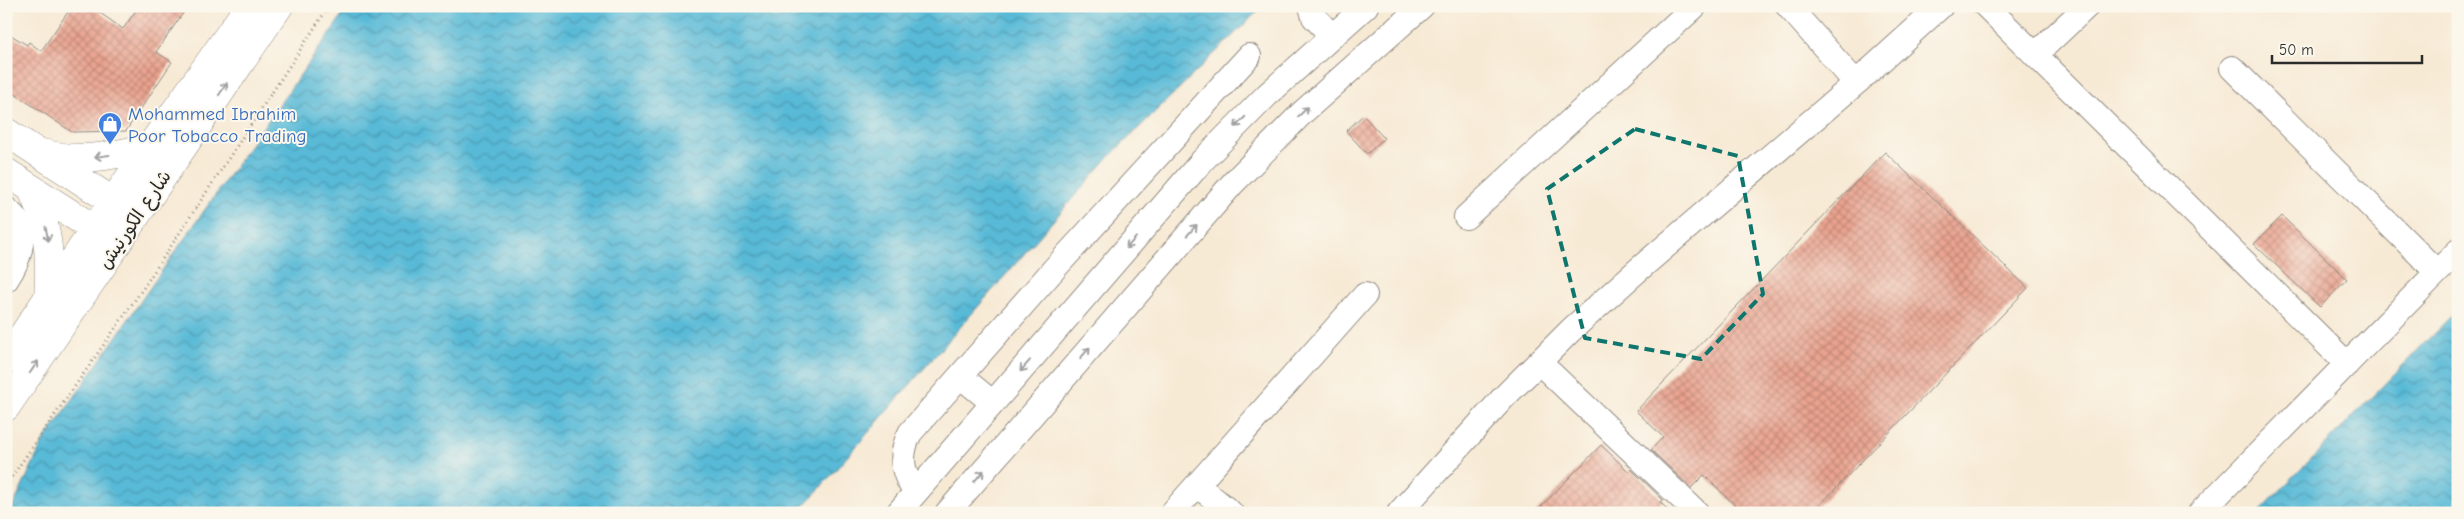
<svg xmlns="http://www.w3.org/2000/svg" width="2464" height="519" font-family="'Comic Neue','Playpen Sans Arabic',sans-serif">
  <defs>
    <pattern id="water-waves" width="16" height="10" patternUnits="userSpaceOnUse" patternTransform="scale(1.25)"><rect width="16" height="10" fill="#58bad7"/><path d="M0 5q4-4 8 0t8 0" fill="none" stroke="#4997af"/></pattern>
    <pattern id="building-cross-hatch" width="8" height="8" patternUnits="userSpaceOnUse" patternTransform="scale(1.25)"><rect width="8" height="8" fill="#eaa38f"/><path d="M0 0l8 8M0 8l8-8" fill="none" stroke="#be8575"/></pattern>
  </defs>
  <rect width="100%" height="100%" fill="#fbf7ec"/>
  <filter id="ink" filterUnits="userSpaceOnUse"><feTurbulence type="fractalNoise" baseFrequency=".02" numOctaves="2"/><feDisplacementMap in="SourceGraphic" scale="10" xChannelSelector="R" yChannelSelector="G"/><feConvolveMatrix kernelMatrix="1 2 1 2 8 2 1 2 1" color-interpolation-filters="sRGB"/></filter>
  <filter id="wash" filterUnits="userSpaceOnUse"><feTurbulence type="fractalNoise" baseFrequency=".0096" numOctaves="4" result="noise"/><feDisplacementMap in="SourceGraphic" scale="20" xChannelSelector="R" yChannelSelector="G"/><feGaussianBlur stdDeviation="1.12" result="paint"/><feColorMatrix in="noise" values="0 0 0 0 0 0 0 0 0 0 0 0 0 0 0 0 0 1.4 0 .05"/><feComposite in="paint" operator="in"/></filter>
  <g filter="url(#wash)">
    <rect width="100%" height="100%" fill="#f7ead5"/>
    <path fill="url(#water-waves)" stroke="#427281" d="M349 6H1263L1106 160 798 513H10L43 442 170 259Z
      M2458 309V513H2258Z"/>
    <g id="blocks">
      <path fill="url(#building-cross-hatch)" d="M72 6H90L123 29 139 6H188L156 52 172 62 126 131 72 132 6 88V32L27 45 29 42 41 51Z
        M1363 115 1384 138 1367 154 1346 131Z
        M1885 152 2028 288 1812 513H1743L1704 475 1691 488 1651 450 1663 437 1636 411Z
        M2282 216 2347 279 2320 307 2254 244Z
        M1601 445 1629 472 1631 469 1663 500 1660 502 1671 513H1535Z"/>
    </g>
  </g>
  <g filter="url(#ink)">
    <use href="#blocks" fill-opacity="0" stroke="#918a80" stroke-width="1"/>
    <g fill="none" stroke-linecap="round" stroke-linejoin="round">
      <g stroke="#918a80" stroke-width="26">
        <path id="minor" d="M1311 6 1314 17 1332 36
          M1788 6 1856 83
          M1986 6 2347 364
          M2035 55 2087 6
          M2232 68 2437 272
          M6 209C31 228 21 258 6 280
          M1466 217 1695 6
          M1539 362 1697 513
          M960 376 993 403
          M1197 485 1231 513
          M916 492C901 473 899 455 910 433L1055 268 1249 56
          M898 513 1202 161 1267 95 1366 6
          M947 513 1233 183 1303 112 1422 6
          M1172 513 1365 295
          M1399 513 1503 398 1571 330 1638 270 1856 83 1941 6
          M2200 513 2458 251"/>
      </g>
      <g stroke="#918a80" stroke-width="29">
        <path id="major" d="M6 132 128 211
          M43 153C79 164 114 155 150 147
          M6 172 110 239
          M31 188C49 225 51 258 48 298
          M6 360 150 147 249 6
          M6 407 279 6"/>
      </g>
      <path stroke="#918a80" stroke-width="3" stroke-dasharray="1 4" stroke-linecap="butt" d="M6 485 142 290 329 6"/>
      <use href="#minor" stroke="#fff" stroke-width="24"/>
      <use href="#major" stroke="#fff" stroke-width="28"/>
    </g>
    <defs><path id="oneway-shaft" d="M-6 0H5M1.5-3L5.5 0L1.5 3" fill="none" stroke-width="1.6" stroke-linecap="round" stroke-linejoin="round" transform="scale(1.25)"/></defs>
    <g stroke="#a0a0a0">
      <use href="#oneway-shaft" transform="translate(223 89) rotate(-56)"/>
      <use href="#oneway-shaft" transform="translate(1303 112) rotate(-43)"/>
      <use href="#oneway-shaft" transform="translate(1240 122) rotate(135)"/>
      <use href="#oneway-shaft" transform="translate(102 156) rotate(172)"/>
      <use href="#oneway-shaft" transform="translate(1192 230) rotate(-48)"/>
      <use href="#oneway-shaft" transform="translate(47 234) rotate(78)"/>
      <use href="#oneway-shaft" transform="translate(1131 243) rotate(131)"/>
      <use href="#oneway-shaft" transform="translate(1085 353) rotate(-49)"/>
      <use href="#oneway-shaft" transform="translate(1025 366) rotate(131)"/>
      <use href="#oneway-shaft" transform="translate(34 367) rotate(-56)"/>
      <use href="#oneway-shaft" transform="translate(979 476) rotate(-49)"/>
    </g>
  </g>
  <path fill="none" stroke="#0f766e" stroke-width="4" stroke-dasharray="10 6" stroke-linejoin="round" d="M1635 129 1738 156 1763 294 1701 359 1585 338 1547 189Z"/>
  <defs>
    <g id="shop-pin" transform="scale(1.25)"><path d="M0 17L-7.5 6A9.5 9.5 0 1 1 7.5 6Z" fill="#3f7fe0" stroke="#fbf7ec"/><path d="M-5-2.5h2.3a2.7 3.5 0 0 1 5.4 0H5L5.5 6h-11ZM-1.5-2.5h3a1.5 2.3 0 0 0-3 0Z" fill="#fff"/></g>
  </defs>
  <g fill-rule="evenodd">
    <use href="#shop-pin" x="110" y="124"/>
  </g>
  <g text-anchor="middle" stroke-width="4" stroke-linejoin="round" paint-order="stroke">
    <g font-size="19" fill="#366cbe" stroke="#fbf7ec" text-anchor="start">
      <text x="128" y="120">Mohammed Ibrahim<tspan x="128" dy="22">Poor Tobacco Trading</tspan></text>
    </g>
    <g font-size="19" fill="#2b2b2b" stroke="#fbf7ec">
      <text transform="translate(134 219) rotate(-56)" y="7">شارع الكورنيش</text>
    </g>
  </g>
  <rect width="2464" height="519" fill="none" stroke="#fbf7ec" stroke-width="25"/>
  <path d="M2272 55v8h150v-8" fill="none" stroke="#2b2b2b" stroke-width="2.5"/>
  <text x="2279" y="55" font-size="15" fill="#2b2b2b" stroke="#fbf7ec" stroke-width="4" paint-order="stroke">50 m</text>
</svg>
